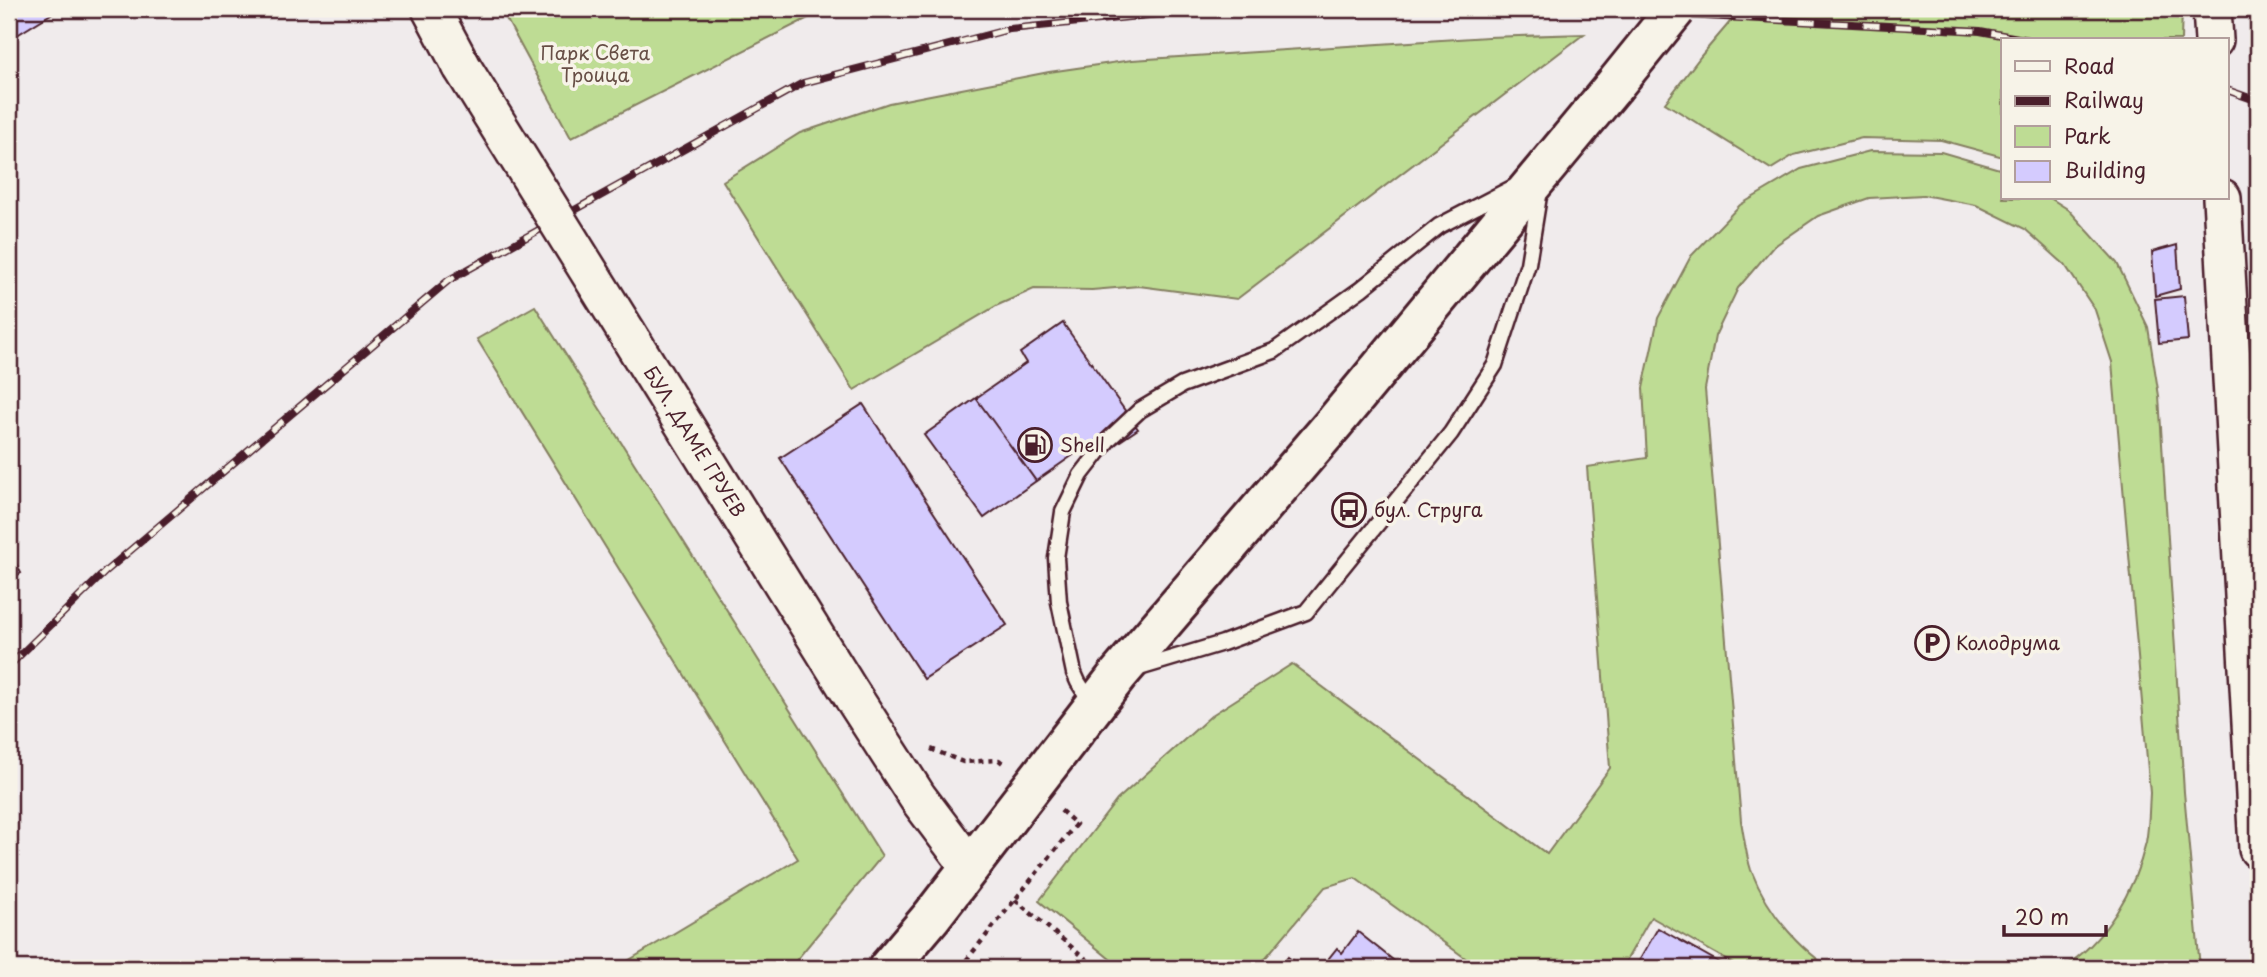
<svg xmlns="http://www.w3.org/2000/svg" width="2267" height="977" font-family="'Playpen Sans',sans-serif">
  <rect width="100%" height="100%" fill="#f0ebec"/>
  <filter id="ink" filterUnits="userSpaceOnUse"><feTurbulence type="fractalNoise" baseFrequency=".0143" numOctaves="2"/><feDisplacementMap in="SourceGraphic" scale="14" xChannelSelector="R" yChannelSelector="G"/><feConvolveMatrix kernelMatrix="1 2 1 2 8 2 1 2 1" color-interpolation-filters="sRGB"/></filter>
  <g filter="url(#ink)">
    <path fill="#bedc94" stroke="#847e60" stroke-width="2" d="M501 9H826L571 138Z
      M1741 9H2182L2181 40H2003V157L1941 140 1862 138 1794 155 1771 169 1665 103 1701 56Z
      M1584 34 1237 299 1139 286 1092 290 1034 289 998 305 854 390 723 181 800 133 889 103 1049 72 1132 60 1488 37Z
      M1870 151 1941 152 2003 170V198H2050L2069 210 2117 263 2148 327 2159 396 2184 792 2200 968H2062C2105 942 2135 890 2146 842 2149 827 2149 809 2150 793L2112 362 2095 310 2065 265 2025 229 1976 205 1923 195 1869 198 1818 216 1773 247 1738 288 1715 336 1705 389 1741 821C1744 837 1746 855 1751 870 1767 911 1794 943 1829 968H1741L1651 917 1622 968H1479L1355 878 1325 887 1257 968H1121L1039 901 1117 800 1212 715 1292 664 1547 854 1610 768 1587 467 1647 458 1643 388 1658 318 1691 256 1740 205 1801 169Z
      M535 306 882 856 790 968H616L798 859 477 339Z"/>
    <path fill="#d4cbfe" stroke="#4a1f2b" stroke-width="2" d="M9 9H59L9 40Z
      M2177 245 2180 289 2155 296 2152 252Z
      M2184 296 2188 340 2159 343 2155 299Z
      M1063 323 1138 429 1095 458 1086 446 1036 481 976 398 1026 363 1020 353Z
      M976 398 1036 481 984 518 924 435Z
      M863 404 1007 625 924 679 780 458Z
      M9 550 21 573 9 580Z
      M1658 928 1729 968H1635Z
      M1358 932 1403 968H1321L1337 948 1342 953Z
      M1288 957 1302 968H1280Z"/>
    <g fill="none" stroke-linecap="round" stroke-linejoin="round">
      <g stroke="#4a1f2b" stroke-width="19">
        <path id="service" d="M1136 669 1223 643 1306 612 1451 433 1495 365 1528 264 1540 190
          M1092 704 1078 682 1074 673 1059 602 1056 558 1063 512 1081 475 1109 439 1140 410 1182 385 1274 351 1361 289 1439 226 1514 187"/>
      </g>
      <g stroke="#4a1f2b" stroke-width="42">
        <path id="secondary" d="M431 9 462 67
          M2212 9 2214 40
          M2222 198 2258 849
          M853 697 918 798 970 867"/>
      </g>
      <g stroke="#4a1f2b" stroke-width="44">
        <path id="primary" d="M888 968 932 916 1118 675 1335 422 1613 87"/>
      </g>
      <path stroke="#4a1f2b" stroke-width="4.5" stroke-dasharray="5 5" stroke-linecap="butt" d="M931 749 963 762 999 760 1005 765
        M1015 900 1097 968
        M960 968 1076 824 1058 808"/>
      <use href="#service" stroke="#f7f3e8" stroke-width="14"/>
      <use href="#secondary" stroke="#f7f3e8" stroke-width="37"/>
      <use href="#primary" stroke="#f7f3e8" stroke-width="38"/>
      <g stroke="#4a1f2b" stroke-width="8">
        <path id="rail" d="M1576 9 1980 31 2029 40
          M2227 90 2258 101
          M9 666 106 571 449 280 803 83 1010 29 1208 9H1267"/>
      </g>
      <use href="#rail" stroke="#f7f3e8" stroke-width="5" stroke-dasharray="16" stroke-linecap="butt"/>
      <g stroke="#4a1f2b" stroke-width="42" stroke-linecap="butt">
        <g id="secondary-bridge">
          <path id="s1" d="M462 67 853 697"/>
        </g>
      </g>
      <g stroke="#4a1f2b" stroke-width="44" stroke-linecap="butt">
        <path id="primary-bridge" d="M1613 87 1676 9"/>
      </g>
      <use href="#secondary-bridge" stroke="#f7f3e8" stroke-width="37"/>
      <use href="#primary-bridge" stroke="#f7f3e8" stroke-width="38"/>
    </g>
  </g>
  <defs>
    <g id="fuel-ring" transform="scale(1.75)"><circle r="9.5" fill="#f7f3e8" stroke="#4a1f2b" stroke-width="1.5"/><path d="M-5.5-6h7V0h2V4h1.3V-2.5L3-4.5l.8-.8L6-3V5H2.5V1h-1V6h-7ZM-4.2-4.7v3.2H.2V-4.7Z" fill="#4a1f2b"/></g>
    <g id="bus-ring" transform="scale(1.75)"><circle r="9.5" fill="#f7f3e8" stroke="#4a1f2b" stroke-width="1.5"/><path d="M-5-6H5V4H4V6H2V4H-2V6H-4V4H-5ZM-3.5-4V0h7V-4ZM-3.5 1.2v1.5H-2V1.2ZM2 1.2v1.5H3.5V1.2Z" fill="#4a1f2b"/></g>
    <g id="parking-ring" transform="scale(1.75)"><circle r="9.5" fill="#f7f3e8" stroke="#4a1f2b" stroke-width="1.5"/><path d="M-3.5-5.5H1a3.5 3.5 0 0 1 0 7H-1V5.5H-3.5ZM-1-3.4V-.6H.8a1.4 1.4 0 0 0 0-2.8Z" fill="#4a1f2b"/></g>
  </defs>
  <g fill-rule="evenodd">
    <use href="#fuel-ring" x="1035" y="445"/>
    <use href="#bus-ring" x="1349" y="510"/>
    <use href="#parking-ring" x="1932" y="643"/>
  </g>
  <g text-anchor="middle" stroke-width="7" stroke-linejoin="round" paint-order="stroke">
    <g font-size="19" fill="#674e45" stroke="#f7f3e8">
      <text x="595" y="60">Парк Света<tspan x="595" dy="22">Троица</tspan></text>
    </g>
    <g font-size="19" fill="#4a1f2b" stroke="#f7f3e8">
      <text dy="7" stroke="none"><textPath href="#s1" startOffset="441">БУЛ. ДАМЕ ГРУЕВ</textPath></text>
    </g>
    <g font-size="19" fill="#4a1f2b" stroke="#f7f3e8" text-anchor="start">
      <text x="1060" y="452">Shell</text>
      <text x="1374" y="517">бул. Струга</text>
      <text x="1956" y="650">Колодрума</text>
    </g>
  </g>
  <rect width="2267" height="977" fill="none" stroke="#f7f3e8" stroke-width="35"/>
  <rect x="18" y="18" width="2232" height="942" fill="none" stroke="#4a1f2b" stroke-width="2.5" filter="url(#ink)"/>
  <rect x="2001" y="38" width="228" height="161" fill="#f7f3e8" stroke="#b29e9c" stroke-width="2"/>
  <rect x="2015" y="61" width="35" height="10" fill="#f7f3e8" stroke="#b29e9c" stroke-width="2"/>
  <text x="2064" y="74" font-size="21" fill="#4a1f2b">Road</text>
  <rect x="2015" y="96" width="35" height="10" fill="#4a1f2b" stroke="#b29e9c" stroke-width="2"/>
  <text x="2064" y="108" font-size="21" fill="#4a1f2b">Railway</text>
  <rect x="2015" y="126" width="35" height="21" fill="#bedc94" stroke="#b29e9c" stroke-width="2"/>
  <text x="2064" y="144" font-size="21" fill="#4a1f2b">Park</text>
  <rect x="2015" y="161" width="35" height="21" fill="#d4cbfe" stroke="#b29e9c" stroke-width="2"/>
  <text x="2064" y="178" font-size="21" fill="#4a1f2b">Building</text>
  <path d="M2004 925v10h102v-10" fill="none" stroke="#4a1f2b" stroke-width="3.5"/>
  <text x="2015" y="925" font-size="21" fill="#4a1f2b" stroke="#f7f3e8" stroke-width="5" paint-order="stroke">20 m</text>
</svg>
